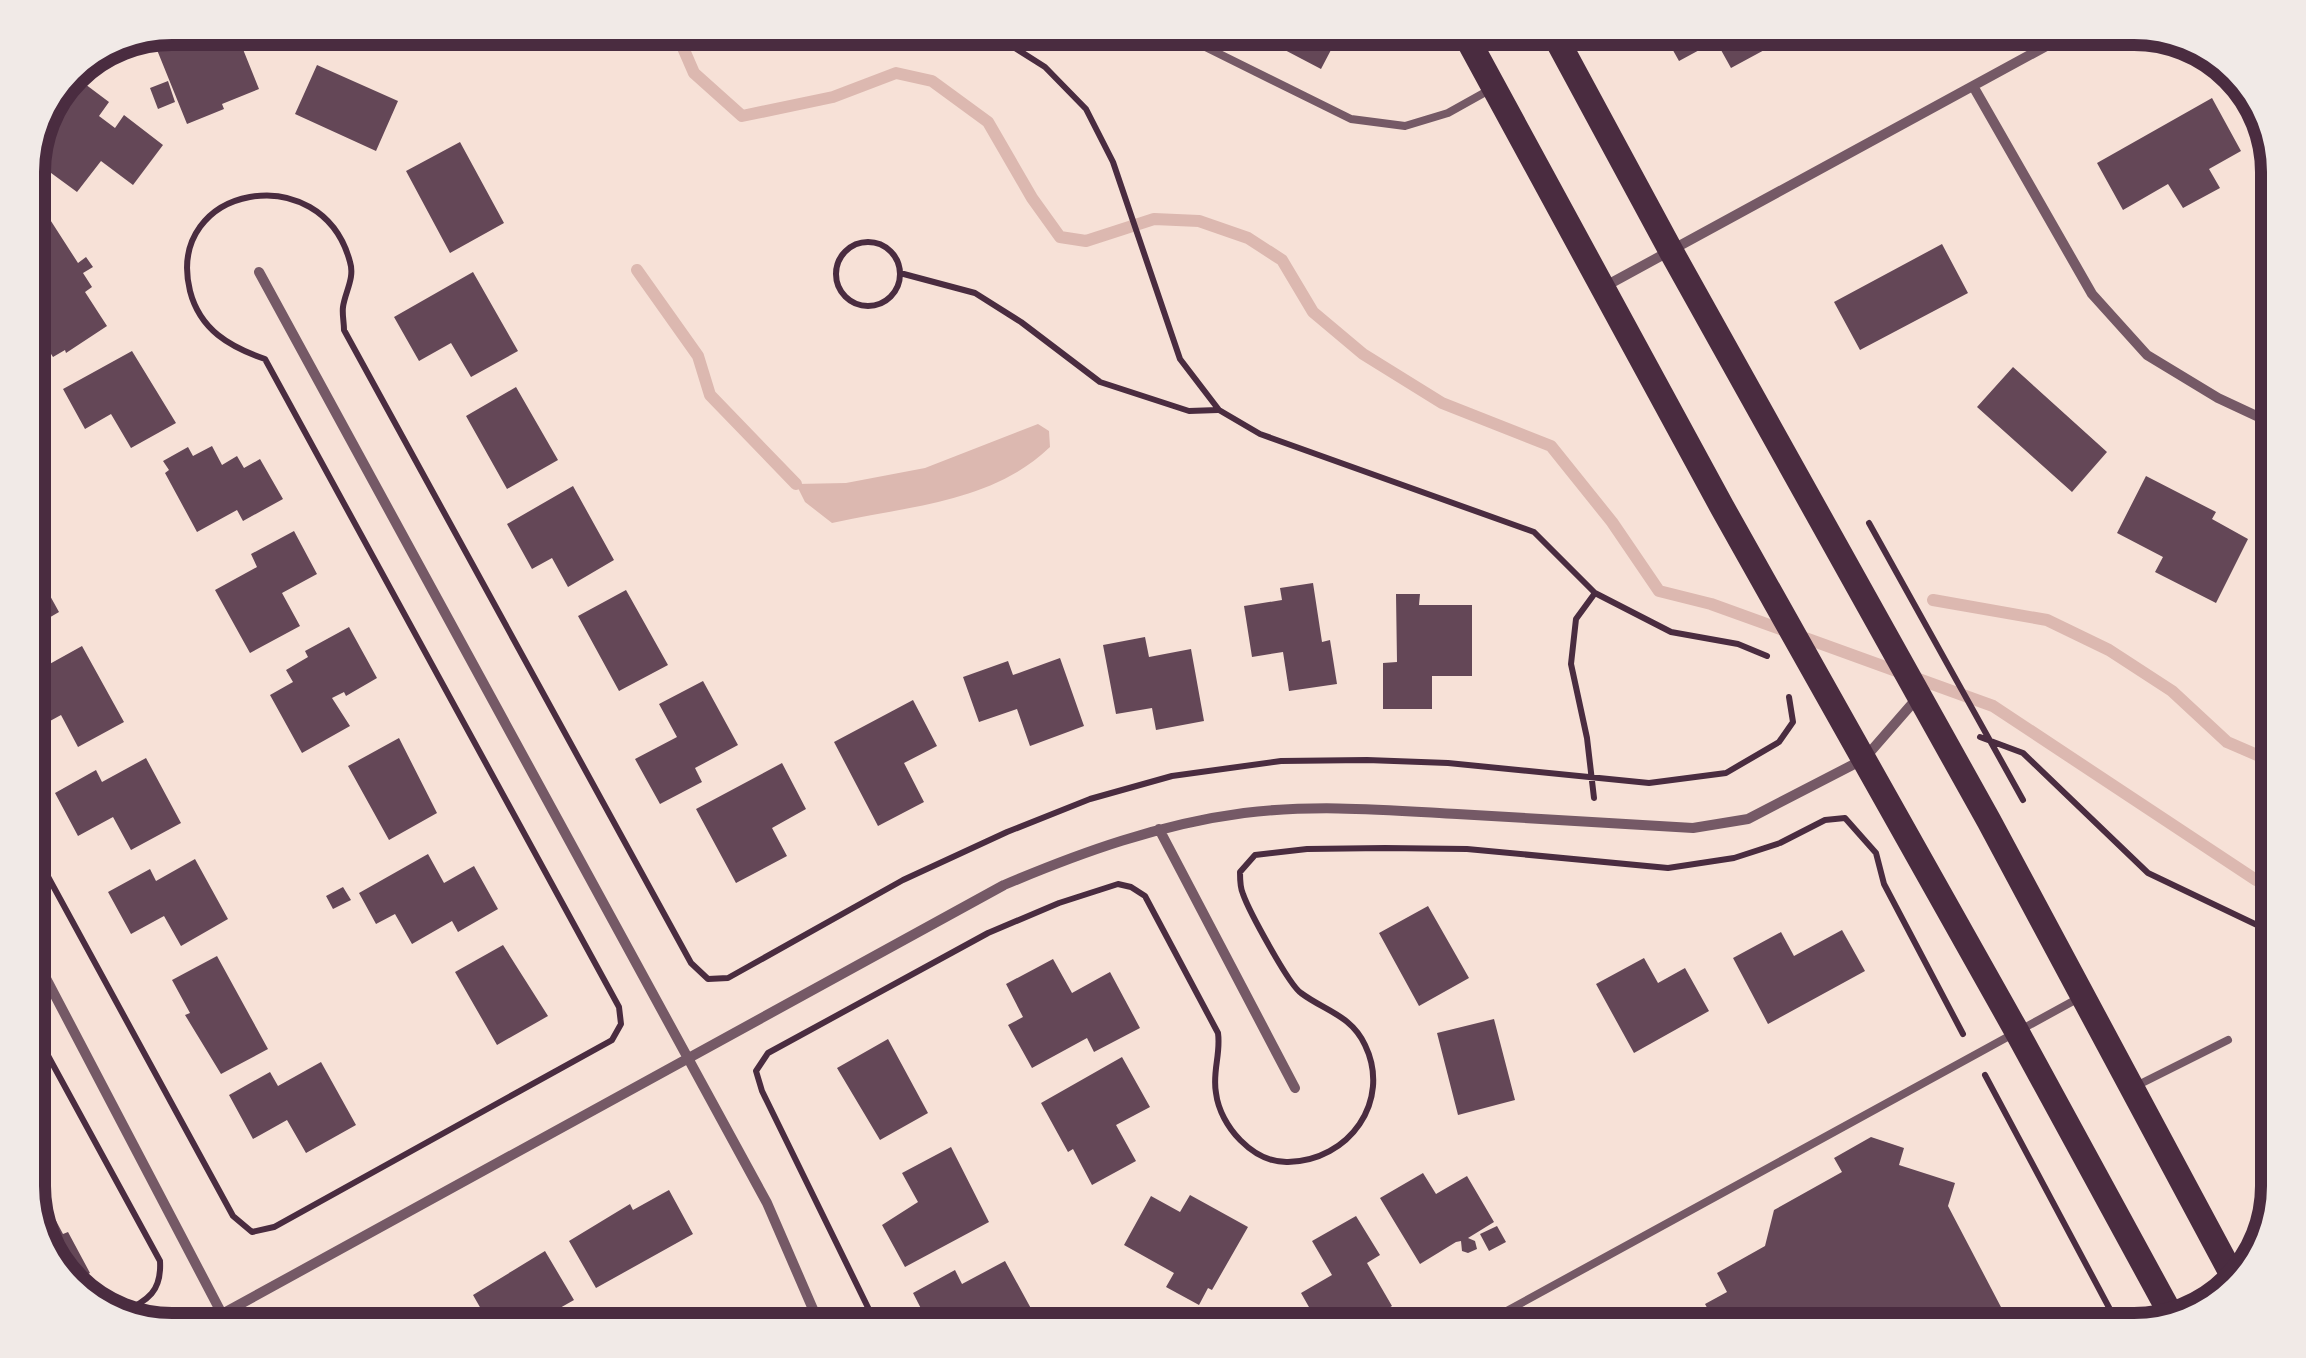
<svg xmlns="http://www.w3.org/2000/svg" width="2306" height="1358" font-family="'PT Sans',sans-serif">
  <rect width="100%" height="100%" fill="#f7e1d7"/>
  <path fill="#dcb8b0" d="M1038 424 1049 431 1050 447C992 503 907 506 832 523L805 502 796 484 846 483 925 468Z"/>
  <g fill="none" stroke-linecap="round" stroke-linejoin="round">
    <path stroke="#dcb8b0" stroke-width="12" d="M674 27 694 73 742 116 833 97 896 73 932 81 988 122 1032 198 1060 237 1086 241 1154 219 1199 221 1248 238 1282 260 1313 312 1363 354 1442 403 1551 446 1612 522 1659 591 1711 604 1993 706 2256 880 2278 889
      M637 270 698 356 710 395 796 484
      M1933 600 2047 620 2109 650 2172 691 2227 742 2264 758 2278 760"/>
  </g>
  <path fill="#644757" d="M184 27H234L259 89 222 104 224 109 187 124 153 40Z
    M1241 27H1343L1321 69Z
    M1660 27H1773L1781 41 1731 68 1716 41 1679 61Z
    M317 65 398 101 376 151 295 114Z
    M69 72 109 102 99 116 115 128 124 115 163 145 133 185 101 161 77 192 32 159 61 120 51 113Z
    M168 81 175 102 158 109 150 88Z
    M2243 83 2259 99 2269 134 2261 137Z
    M2212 98 2241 151 2209 169 2220 188 2183 208 2168 184 2123 210 2097 163Z
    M460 142 504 223 450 253 406 171Z
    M49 218 78 263 86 257 93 267 83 273 92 287 85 292 107 326 66 353 65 350 53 357 28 318V298L31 296 28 292V232Z
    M1942 244 1968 293 1860 350 1834 302Z
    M2270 257 2278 260V314L2255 307Z
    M473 272 518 351 471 377 451 343 419 361 394 317Z
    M132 351 176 423 131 448 111 414 85 429 63 389Z
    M2013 367 2107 452 2072 492 1977 407Z
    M516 387 558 460 507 489 466 416Z
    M212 446 222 465 237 456 244 468 260 459 283 499 243 521 237 510 197 532 165 473 169 470 163 461 188 447 193 456Z
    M2146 476 2216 512 2212 519 2248 539 2216 603 2155 572 2163 557 2117 533Z
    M573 486 614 560 568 587 552 558 532 569 507 524Z
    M294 531 317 574 282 593 300 626 250 653 215 590 257 567 251 554Z
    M28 556 59 612 28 630Z
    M1313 583 1322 642 1330 640 1337 684 1289 691 1283 652 1252 657 1244 606 1282 600 1280 588Z
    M626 590 668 665 619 691 578 616Z
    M1396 594H1420L1419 605H1472V676H1432V709H1383V663L1397 662Z
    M349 627 377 678 346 696 344 692 332 698 350 726 302 753 270 695 293 682 286 670 308 657 305 651Z
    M1145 637 1149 657 1191 649 1204 721 1156 730 1152 708 1116 714 1103 645Z
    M82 646 124 722 78 747 61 715 28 733V676Z
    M1060 658 1084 726 1030 746 1017 709 979 722 963 677 1008 661 1013 675Z
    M703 681 738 745 695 768 702 782 660 804 635 759 677 737 659 704Z
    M913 700 937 746 904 763 924 802 878 826 834 742Z
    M399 738 437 813 389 840 348 766Z
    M146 758 181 823 131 850 113 817 78 836 55 793 96 770 102 782Z
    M782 763 806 809 772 828 787 856 736 883 696 809Z
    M428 854 444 883 474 866 498 909 458 932 452 921 412 944 395 914 376 924 359 893Z
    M195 859 228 919 181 946 164 916 131 934 108 892 150 869 156 881Z
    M343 887 351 900 333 909 326 896Z
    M1428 906 1469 978 1419 1006 1379 933Z
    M1842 930 1865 971 1768 1024 1733 958 1781 932 1794 956Z
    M503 945 548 1016 497 1045 455 972Z
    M217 956 268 1049 221 1074 185 1015 190 1013 172 980Z
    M1644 958 1658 983 1685 968 1709 1011 1634 1053 1596 984Z
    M1053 959 1072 993 1110 972 1140 1028 1094 1052 1087 1038 1032 1068 1008 1025 1023 1017 1006 984Z
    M1494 1019 1515 1100 1458 1115 1437 1033Z
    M888 1039 928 1113 880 1140 837 1068Z
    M1122 1057 1150 1107 1116 1125 1136 1161 1092 1185 1073 1149 1068 1152 1041 1103Z
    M321 1062 356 1125 306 1153 287 1120 253 1139 229 1095 270 1072 278 1086Z
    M1871 1137 1904 1148 1899 1165 1955 1183 1948 1206 2013 1330H1743L1734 1314 1716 1324 1705 1304 1727 1292 1717 1273 1765 1246 1774 1210 1842 1172 1834 1158Z
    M951 1147 989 1222 905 1267 882 1225 918 1202 902 1173Z
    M1423 1173 1436 1194 1467 1176 1494 1222 1468 1238 1475 1241 1477 1249 1468 1253 1462 1251 1461 1241 1456 1242 1420 1264 1380 1198Z
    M669 1190 693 1234 596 1288 569 1241 630 1204 633 1210Z
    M1190 1195 1248 1227 1212 1290 1208 1288 1199 1305 1166 1287 1174 1273 1124 1245 1151 1196 1180 1212Z
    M46 1202 63 1234 68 1232 90 1273 72 1283 47 1259 32 1209Z
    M1356 1216 1380 1255 1367 1263 1392 1306 1351 1330H1322L1301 1293 1332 1275 1312 1241Z
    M1497 1226 1506 1242 1489 1251 1480 1234Z
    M545 1251 574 1300 521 1330H493L473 1295Z
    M1005 1261 1040 1325 1031 1330H978L971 1319 950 1330H932L913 1293 955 1270 962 1284Z
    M403 1309 415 1330H365Z"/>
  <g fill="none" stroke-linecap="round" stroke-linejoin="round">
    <path stroke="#4a2c40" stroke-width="6" d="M982 27 1045 67 1086 109 1113 162 1180 359 1219 410 1260 434 1534 532 1595 593 1671 632 1738 644 1767 656
      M836 274a32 32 0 1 1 64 0a32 32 0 1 1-64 0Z
      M900 273 975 293 1021 322 1100 382 1189 411 1218 410
      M1869 523 2023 800
      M1980 737 2023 753 2148 873 2278 935
      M1594 798 1587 738 1571 664 1576 619 1595 593
      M28 840 233 1216 252 1232 274 1227 612 1040 621 1024 619 1007 265 359C230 347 200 330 190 291 164 185 322 156 350 262 355 278 345 292 343 307 342 314 344 322 344 330L691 963 708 979 728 978 903 880 1007 832 1090 799 1172 776 1281 761 1367 760 1448 763 1649 783 1726 773 1779 742 1793 722 1789 697
      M28 1019 160 1261C162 1296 144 1301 116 1316
      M1985 1075 2121 1330
      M879 1330 762 1091 756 1071 768 1053 988 933 1059 903 1118 884 1131 887 1145 896 1218 1033C1221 1054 1212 1072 1216 1093 1220 1126 1253 1163 1288 1162 1349 1161 1392 1101 1365 1045 1351 1015 1325 1011 1301 993 1289 985 1249 911 1243 894 1240 888 1240 879 1240 872L1255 855 1307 849 1385 848 1467 849 1668 868 1734 858 1780 843 1825 820 1845 818 1876 853 1884 884 1963 1034"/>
    <path stroke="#755966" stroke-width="8" d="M1165 27 1351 119 1405 126 1448 113 1491 89
      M2138 1085 2228 1040
      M1472 1330 2077 999"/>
    <path stroke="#755966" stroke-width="10" d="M1973 86 2092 294 2147 355 2218 398 2278 426
      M259 272 767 1203 822 1330
      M1602 288 2081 27
      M1159 829 1295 1088
      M28 944 222 1314
      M193 1330 1004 885C1082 852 1160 824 1244 813 1316 804 1386 810 1457 814 1536 819 1614 823 1693 828L1748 819 1864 759 1918 697"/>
    <path stroke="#4a2c40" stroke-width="25" d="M1461 27 1722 507 2016 1030 2174 1320
      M1550 27 1671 251 1989 821 2236 1282"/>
  </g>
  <path d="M0 0H2306V1358H0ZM172 45H2134A127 127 0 0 1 2261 172V1186A127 127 0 0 1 2134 1313H172A127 127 0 0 1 45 1186V172A127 127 0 0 1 172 45Z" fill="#f1eae7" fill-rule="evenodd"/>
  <path fill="none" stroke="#4a2c40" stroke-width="12" d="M172 45H2134A127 127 0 0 1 2261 172V1186A127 127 0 0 1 2134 1313H172A127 127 0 0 1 45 1186V172A127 127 0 0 1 172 45Z"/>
</svg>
